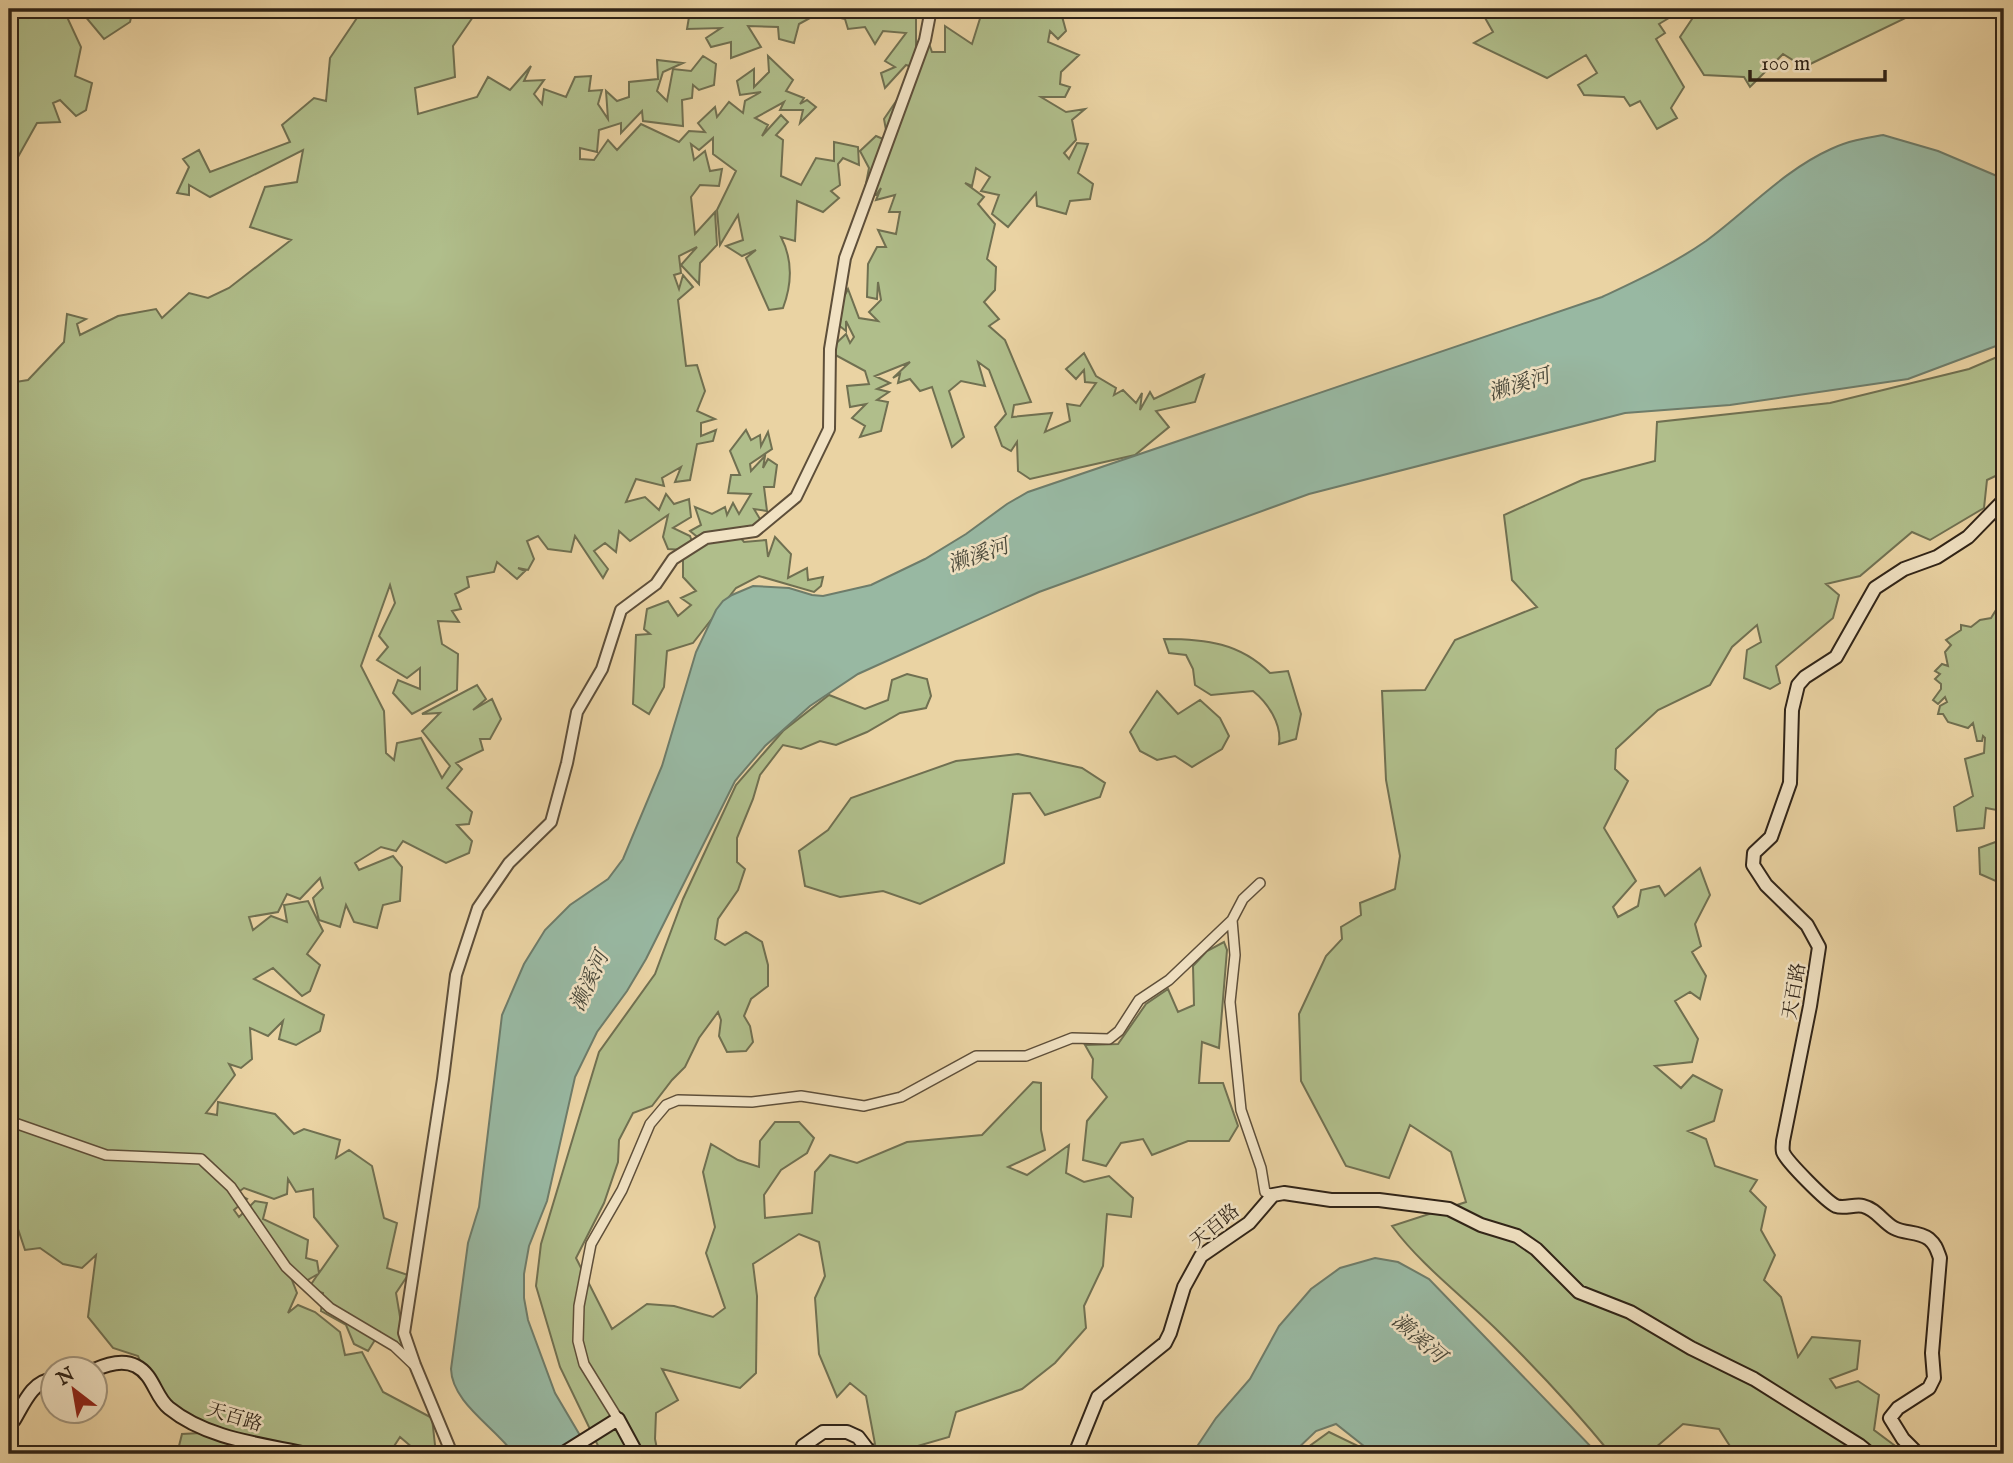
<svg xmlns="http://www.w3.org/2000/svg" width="2013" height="1463" font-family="'IM FELL English','Noto Serif SC',serif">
  <rect width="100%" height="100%" fill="#ead3a3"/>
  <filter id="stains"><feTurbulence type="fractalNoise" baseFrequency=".00286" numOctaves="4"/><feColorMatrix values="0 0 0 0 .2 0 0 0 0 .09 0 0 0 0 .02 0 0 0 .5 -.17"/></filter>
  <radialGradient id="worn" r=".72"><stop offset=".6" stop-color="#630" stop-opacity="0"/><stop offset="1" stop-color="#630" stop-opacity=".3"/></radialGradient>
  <path fill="#b0be8b" stroke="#707051" stroke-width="2" fill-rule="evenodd" d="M9 9H76L67 17 81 47 75 76 92 83 86 110 76 116 60 100 53 103 60 122 37 123 18 157 9 161Z
    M79 9H133L130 22 104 39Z
    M363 9H475V14L453 46 455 77 415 88 418 114 477 97 488 77 510 90 531 66 524 81 544 80 534 94 542 104 544 89 566 97 575 77 591 76 589 91 602 90 598 104 608 119 606 91 617 101 629 97V82L658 79 657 60 683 63 663 72 657 91 667 101 673 69 691 71 703 56 716 64 714 85 699 90 693 85 692 98 682 100 683 126 643 121 642 111 621 133V123L599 130 597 152 580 148V159L594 160 608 140 617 150 641 124 679 142 689 131 705 132 698 123 715 107 717 117 729 102 743 113 745 101 761 92 740 95 737 81 754 69V87L769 72 768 56 793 80 786 91 804 98 800 104 807 100 816 107 800 123 803 110H780L784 102 755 118 768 125 762 136 781 115 788 122 776 135 783 140 781 176 801 185 816 158 834 161V142L858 147 859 165 843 158 838 164 840 185 831 191 839 198 823 212 797 201 795 241 781 237C793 260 792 284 783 308L769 310 746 258 756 250 742 256 726 246 743 240 738 215 720 245 717 210 736 171 713 154V138L699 150 691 144 694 160 705 151 710 171 722 169 719 186 700 185 691 197 695 234 715 212 717 245 700 263 699 284 681 265 697 247 679 256 681 273 674 275 679 289 683 275 693 287 678 300 686 366 697 365 705 391 697 411 715 419 701 423V436L716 430 713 441 697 444 690 480 675 482 681 467 662 478 664 486 636 479 626 502 645 497 659 510 666 494 674 504 689 499 691 517 673 528 690 536 695 550 701 540 690 531 701 525 695 507 712 514 725 507 727 515 733 503 739 514 751 494 728 493 731 475H740L730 451 746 430 751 440 760 435 761 446 768 432 772 449 750 464 751 471 765 456 763 468 768 459 777 465 774 487H764L767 511 754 509 763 524 733 529 744 542 766 540 768 557 775 537 791 554 788 578 807 568 808 580 823 577 821 586 814 592 759 576 736 588 693 643 667 651 664 687 649 714 633 704 636 635 650 634 644 629 647 609 668 601 678 616 691 605 681 598 696 591 683 577V550L668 549 663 537 668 515 630 541 619 531 616 552 605 543 594 551 608 569 603 578 575 536 571 552 548 549 538 536 527 541 534 559 528 570 518 568 525 571 517 579 497 562 494 572 467 577 469 587 455 594 461 609 452 611 459 622 438 621 442 644 458 654 457 690 412 714 393 693 398 680 420 689V668L407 678 377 660 388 647 379 636 395 603 390 585 361 666 384 711 386 753 394 760 397 743 421 738 442 778 450 766 422 731 440 713 422 714 477 685 486 699 473 710 492 699 501 719 490 739H480L483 750 456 763 462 769 447 788 472 812 469 824 457 825 472 841 469 853 446 863 403 841 396 851 381 847 355 863 359 870 393 856 402 867 400 901 383 905 377 928 354 922 346 905 340 927 319 920 313 898 323 888 320 878 300 899 287 894 278 912 249 917 253 930 271 916 287 922 284 905 308 901 323 931 307 954 320 965 310 991 302 996 273 968 254 979 324 1015 320 1031 296 1045 279 1039 283 1021 268 1036 250 1028 252 1059 241 1068 229 1064 235 1075 206 1113 217 1115 218 1102 275 1114 294 1134 304 1129 340 1140 336 1158 349 1150 372 1166 384 1218 397 1223 387 1268 408 1275 396 1293 405 1346 395 1352 380 1332 368 1351 354 1344 346 1325 321 1311 323 1293 308 1289 318 1274 304 1282 290 1275 297 1293 288 1313 298 1305 315 1312 340 1332 345 1355 362 1352 383 1392 432 1418 436 1454H420L400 1437 389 1454H182L178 1450 182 1434 221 1432 176 1414 153 1392 138 1356 113 1348 88 1317 96 1255 82 1268 63 1264 40 1248 25 1250 17 1226 9 1233V404L14 401 9 392V383L28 380 64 342 67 314 86 319 77 324 80 335 118 316 156 309 162 318 189 293 208 298 229 288 291 240 250 227 265 187 297 182 303 150 210 197 189 185V195L177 193 189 167 183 159 199 150 210 172 290 142 282 125 314 98 326 101 330 58ZM288 1179 296 1192 313 1189 314 1217 338 1246 319 1273 317 1261 306 1258 308 1240 263 1219 267 1203 255 1201 239 1217 234 1210 247 1199 237 1193 244 1188 274 1199 287 1194Z
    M696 9H881L885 16 891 11 889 9H923L916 14V45L926 35 932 52H945V26L972 44 983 9H1060L1066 31 1058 39 1050 31 1048 42 1079 55 1061 72 1060 84 1070 87 1065 97H1041L1066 112 1085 109 1072 120 1076 140 1064 153 1069 159 1077 143 1088 144 1078 173 1093 184 1090 199 1070 201 1066 214 1037 206 1036 193 1008 227 992 214 999 195 981 191 990 177 976 168 972 186 965 183 984 197 978 204 995 224 987 259 996 267 995 290 984 302 999 319 989 326 1005 340 1031 402 1014 405 1012 417 1052 413 1045 432 1070 421 1067 404 1080 406 1096 383 1085 382 1084 370 1076 379 1066 369 1084 353 1096 376 1116 388 1114 395 1123 390 1136 403 1142 393 1140 410 1150 392 1154 399 1204 375 1195 402 1156 411 1169 427 1135 455 1030 479 1018 471 1017 442 1011 451 1002 446 995 427 1006 414 989 370 978 362 985 386 961 381 949 391 964 437 952 447 932 387 920 391 910 379 898 383 900 374 893 378 910 362 875 376 890 383 877 389 889 392 877 400 888 402 881 431 860 437 865 426 852 418 866 404 850 407 847 386 869 384 865 371 828 351 846 334 850 343 854 337 846 321V331L832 320 848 289 859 318 878 321 869 312 881 300 878 282 877 299 867 297 868 264 877 247H886L878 230 896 234 900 212H889L895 195 876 200 881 188 876 195 864 194 869 168 860 151 876 136 888 141 884 119 918 69 906 65 885 88 881 73 895 67 885 61 906 33 883 31 875 44 865 27 848 29 845 19 819 13 799 24 794 43 779 39 778 27 748 26 761 47 731 58V42L711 47 706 38 721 28 687 29 690 11Z
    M1480 9H1664L1669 18 1659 24 1665 33 1656 39 1684 87 1671 108 1677 118 1657 129 1640 101 1630 106 1624 97 1584 95 1578 85 1597 73 1586 55 1547 78 1474 43 1493 32Z
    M1690 9H1913L1916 13 1804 67 1783 54 1750 87 1744 77 1704 75 1680 37 1694 16Z
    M2004 354V472L1987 480 1984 508 1930 540 1912 532 1860 576 1826 584 1839 595 1833 618 1776 666 1780 683 1770 689 1744 678 1747 650 1761 642 1757 625 1732 647 1710 685 1658 710 1616 749 1615 769 1628 781 1604 828 1636 881 1613 907 1618 917 1638 906 1641 890 1659 886 1665 896 1700 868 1710 895 1695 924 1701 946 1692 952 1706 976 1700 999 1690 992 1675 1001 1698 1039 1692 1062 1655 1066 1681 1088 1693 1075 1722 1090 1714 1121 1688 1131 1706 1139 1715 1166 1757 1180 1750 1191 1766 1207 1761 1230 1775 1255 1764 1280 1781 1297 1798 1357 1812 1337 1860 1341 1857 1369 1830 1379 1836 1388 1858 1381 1879 1395 1874 1430 1906 1454H1735L1719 1429 1683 1424 1648 1454H1611C1575 1410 1536 1368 1495 1328 1460 1294 1421 1265 1392 1226L1466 1202 1451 1152 1410 1125 1389 1178 1346 1166 1301 1081 1299 1014 1326 956 1342 939 1341 927 1361 915 1360 903 1395 889 1400 856 1386 780 1382 691 1425 690 1455 640 1537 607 1512 580 1504 515 1582 480 1655 461 1657 422 1830 403 1969 369Z
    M1999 605 2004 606V881L1998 882 1980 874 1979 848 2001 840 1997 810 1986 808 1984 828 1957 831 1954 807 1973 796 1965 759 1984 753 1985 738 1983 736 1982 741H1977L1973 723 1968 728 1948 722 1943 714H1938L1940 706 1947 702 1945 697 1938 704 1933 700 1941 689V684L1935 679 1940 674 1935 671 1942 664 1948 666 1945 652 1951 645 1946 640 1961 630V625L1971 627 1980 620 1991 618Z
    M1164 639C1206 639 1240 643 1270 673L1288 671 1301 714 1296 739 1279 744C1282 724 1268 703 1253 691L1211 695 1195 685 1193 669 1186 655 1169 653Z
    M907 674 927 679 931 696 926 708 900 713 867 732 836 745 820 741 801 749 783 745 760 775 753 799 737 838V862L745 869 738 890 718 919 715 939 725 945 746 932 762 942 768 965V986L751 999 744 1016 750 1026 753 1042 746 1051 727 1052 719 1036 721 1020 718 1012 699 1038 685 1067 672 1080 652 1106 633 1113 619 1140 618 1162 604 1203 576 1258 612 1329 647 1304 674 1306 713 1317 725 1308 706 1253 715 1227 703 1172 711 1144 738 1160 759 1167 760 1141 775 1122H799L814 1138 807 1153 781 1170 764 1195 765 1218 812 1213 815 1172 830 1155 857 1163 907 1142 982 1135 1033 1082 1041 1083V1130L1045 1150 1008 1167 1027 1175 1069 1145 1066 1173 1084 1182 1109 1176 1133 1198 1131 1217 1107 1214 1103 1266 1084 1306 1086 1328 1055 1363 1022 1389 956 1412 949 1437 890 1454H845V1448L875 1444 866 1396 850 1383 837 1397 819 1354 815 1298 825 1276 819 1242 799 1234 753 1264 757 1296 756 1373 740 1388 662 1369 678 1400 656 1413 655 1439 658 1454H602L560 1367 536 1286 541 1244 575 1131 599 1052 655 974 683 899 736 785 783 731 829 695 865 709 888 700 892 680Z
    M1157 691 1178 714 1200 700 1220 718 1229 736 1222 749 1192 767 1175 756 1157 760 1140 751 1130 732Z
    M1018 754 1082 768 1105 783 1100 797 1045 815 1030 793 1013 794 1004 863 920 904 883 891 840 897 805 886 799 851 828 830 851 798 956 761Z
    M1224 942 1227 950 1219 1048 1202 1042 1199 1083H1223L1238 1126 1229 1141H1188L1152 1155 1143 1139 1121 1143 1106 1166 1083 1160 1087 1121 1107 1097 1092 1078 1093 1059 1085 1045 1118 1044 1146 1004 1168 989 1178 1012 1194 1005 1193 966 1207 951Z
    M1329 1432 1358 1446 1356 1454H1301L1304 1450Z"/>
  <path fill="#98b8a2" stroke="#6e7c6a" stroke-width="2" d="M1883 135 1938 151 2004 179V343L1908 379 1730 405 1625 413 1309 494 1039 592 858 674 810 706 765 746 735 781 646 959 627 991 597 1032 575 1077 547 1201 529 1246 524 1274V1298L528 1320 555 1393 591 1454H514C495 1427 452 1403 451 1369L468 1243 479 1207 502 1015 524 964 545 930 570 905 608 879 623 859 662 766 696 652 716 610 723 601 732 595 753 586 789 588 812 595 823 596 871 585 925 559 966 534 1007 504 1028 492 1602 297C1638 280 1673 264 1706 241 1747 211 1784 170 1831 149 1848 141 1866 138 1883 135Z
    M1375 1258 1398 1262 1429 1279 1598 1454H1374L1336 1424 1316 1431 1292 1454H1192L1216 1418 1250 1379 1279 1326 1311 1289 1340 1268Z"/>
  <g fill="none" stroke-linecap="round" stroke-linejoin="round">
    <g stroke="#5e4f3a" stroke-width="12">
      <path id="minor" d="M1260 883 1243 899 1232 920 1235 955 1230 1002 1241 1110 1261 1168 1265 1192 1273 1195
        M9 1121 106 1155 201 1159 231 1187 286 1267 330 1308 394 1346 414 1365
        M618 1419 584 1364 578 1341 579 1306 591 1244 622 1190 650 1124 666 1105 678 1100 752 1102 801 1096 864 1106 901 1097 976 1056H1026L1072 1038 1109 1039 1119 1031 1139 1000 1169 980 1232 920"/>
    </g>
    <g stroke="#5e4f3a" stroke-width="14">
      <path id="tertiary" d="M452 1454 415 1365 404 1333 443 1079 456 975 478 908 509 863 551 822 567 763 577 712 602 669 621 610 656 584 673 559 706 538 755 531 796 497 829 429 830 349 845 258 925 40 931 9"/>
    </g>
    <g stroke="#2f2317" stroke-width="16">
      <path id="secondary" d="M94 1370C107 1364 123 1359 136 1366 154 1375 155 1397 169 1408 207 1439 261 1444 307 1454
        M9 1420H14C23 1405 33 1380 52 1380
        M562 1454 618 1419 637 1454
        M801 1454 803 1446 823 1432H847L858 1437 871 1454
        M1002 1454H1009
        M1075 1454 1098 1397 1165 1343 1170 1333 1184 1287 1201 1256 1249 1223 1273 1195 1284 1193 1331 1200H1379L1449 1209 1481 1225 1517 1236 1536 1249 1579 1292 1630 1312 1691 1348 1754 1379 1859 1445 1870 1454
        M1918 1454 1903 1439 1890 1418 1898 1408 1929 1388 1934 1378 1932 1353 1940 1258C1937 1250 1936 1245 1929 1239 1918 1231 1905 1234 1894 1228 1883 1222 1876 1209 1863 1206 1855 1204 1844 1209 1836 1206 1827 1202 1786 1161 1783 1152 1782 1148 1783 1145 1783 1141L1810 1006 1819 947 1807 925 1766 885 1753 865 1754 853 1771 837 1790 783 1792 710 1798 685 1805 677 1836 657 1875 588 1904 569 1937 557 1968 537 2004 500"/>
    </g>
    <use href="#minor" stroke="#f1e2c3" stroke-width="9"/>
    <use href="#tertiary" stroke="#f1e2c3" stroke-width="10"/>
    <use href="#secondary" stroke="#f1e2c3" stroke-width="12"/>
  </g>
  <g text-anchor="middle" stroke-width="5" stroke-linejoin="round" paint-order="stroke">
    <g font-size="19" fill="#2f2317" stroke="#f1e2c3">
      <text transform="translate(1793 991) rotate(-80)" y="7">天百路</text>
      <text transform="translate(1214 1225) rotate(-39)" y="7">天百路</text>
      <text transform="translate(235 1416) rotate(17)" y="7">天百路</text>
    </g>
    <g font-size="21" font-style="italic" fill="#49483a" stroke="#f1e2c3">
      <text transform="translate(1519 384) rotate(-17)" y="7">濑溪河</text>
      <text transform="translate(978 555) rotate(-19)" y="7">濑溪河</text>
      <text transform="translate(589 981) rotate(-65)" y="7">濑溪河</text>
      <text transform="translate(1419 1338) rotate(41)" y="7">濑溪河</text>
    </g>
  </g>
  <rect width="2013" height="1463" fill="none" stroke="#ead3a3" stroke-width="35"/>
  <rect x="10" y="10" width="1992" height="1442" fill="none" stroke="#2f2317" stroke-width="3.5"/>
  <rect x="18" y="18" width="1978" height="1428" fill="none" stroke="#2f2317" stroke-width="2"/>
  <g transform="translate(74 1390) rotate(329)"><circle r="33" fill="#f1e2c3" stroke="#a3967e" stroke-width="2"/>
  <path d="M0-5L12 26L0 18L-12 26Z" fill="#8f2418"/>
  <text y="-10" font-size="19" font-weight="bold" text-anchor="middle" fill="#2f2317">N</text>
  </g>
  <path d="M1750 70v10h135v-10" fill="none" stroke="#2f2317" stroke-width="3.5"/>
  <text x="1761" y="70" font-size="21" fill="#2f2317" stroke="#f1e2c3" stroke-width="5" paint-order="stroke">100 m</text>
  <rect width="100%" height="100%" filter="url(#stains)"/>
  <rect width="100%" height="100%" fill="url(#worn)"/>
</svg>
